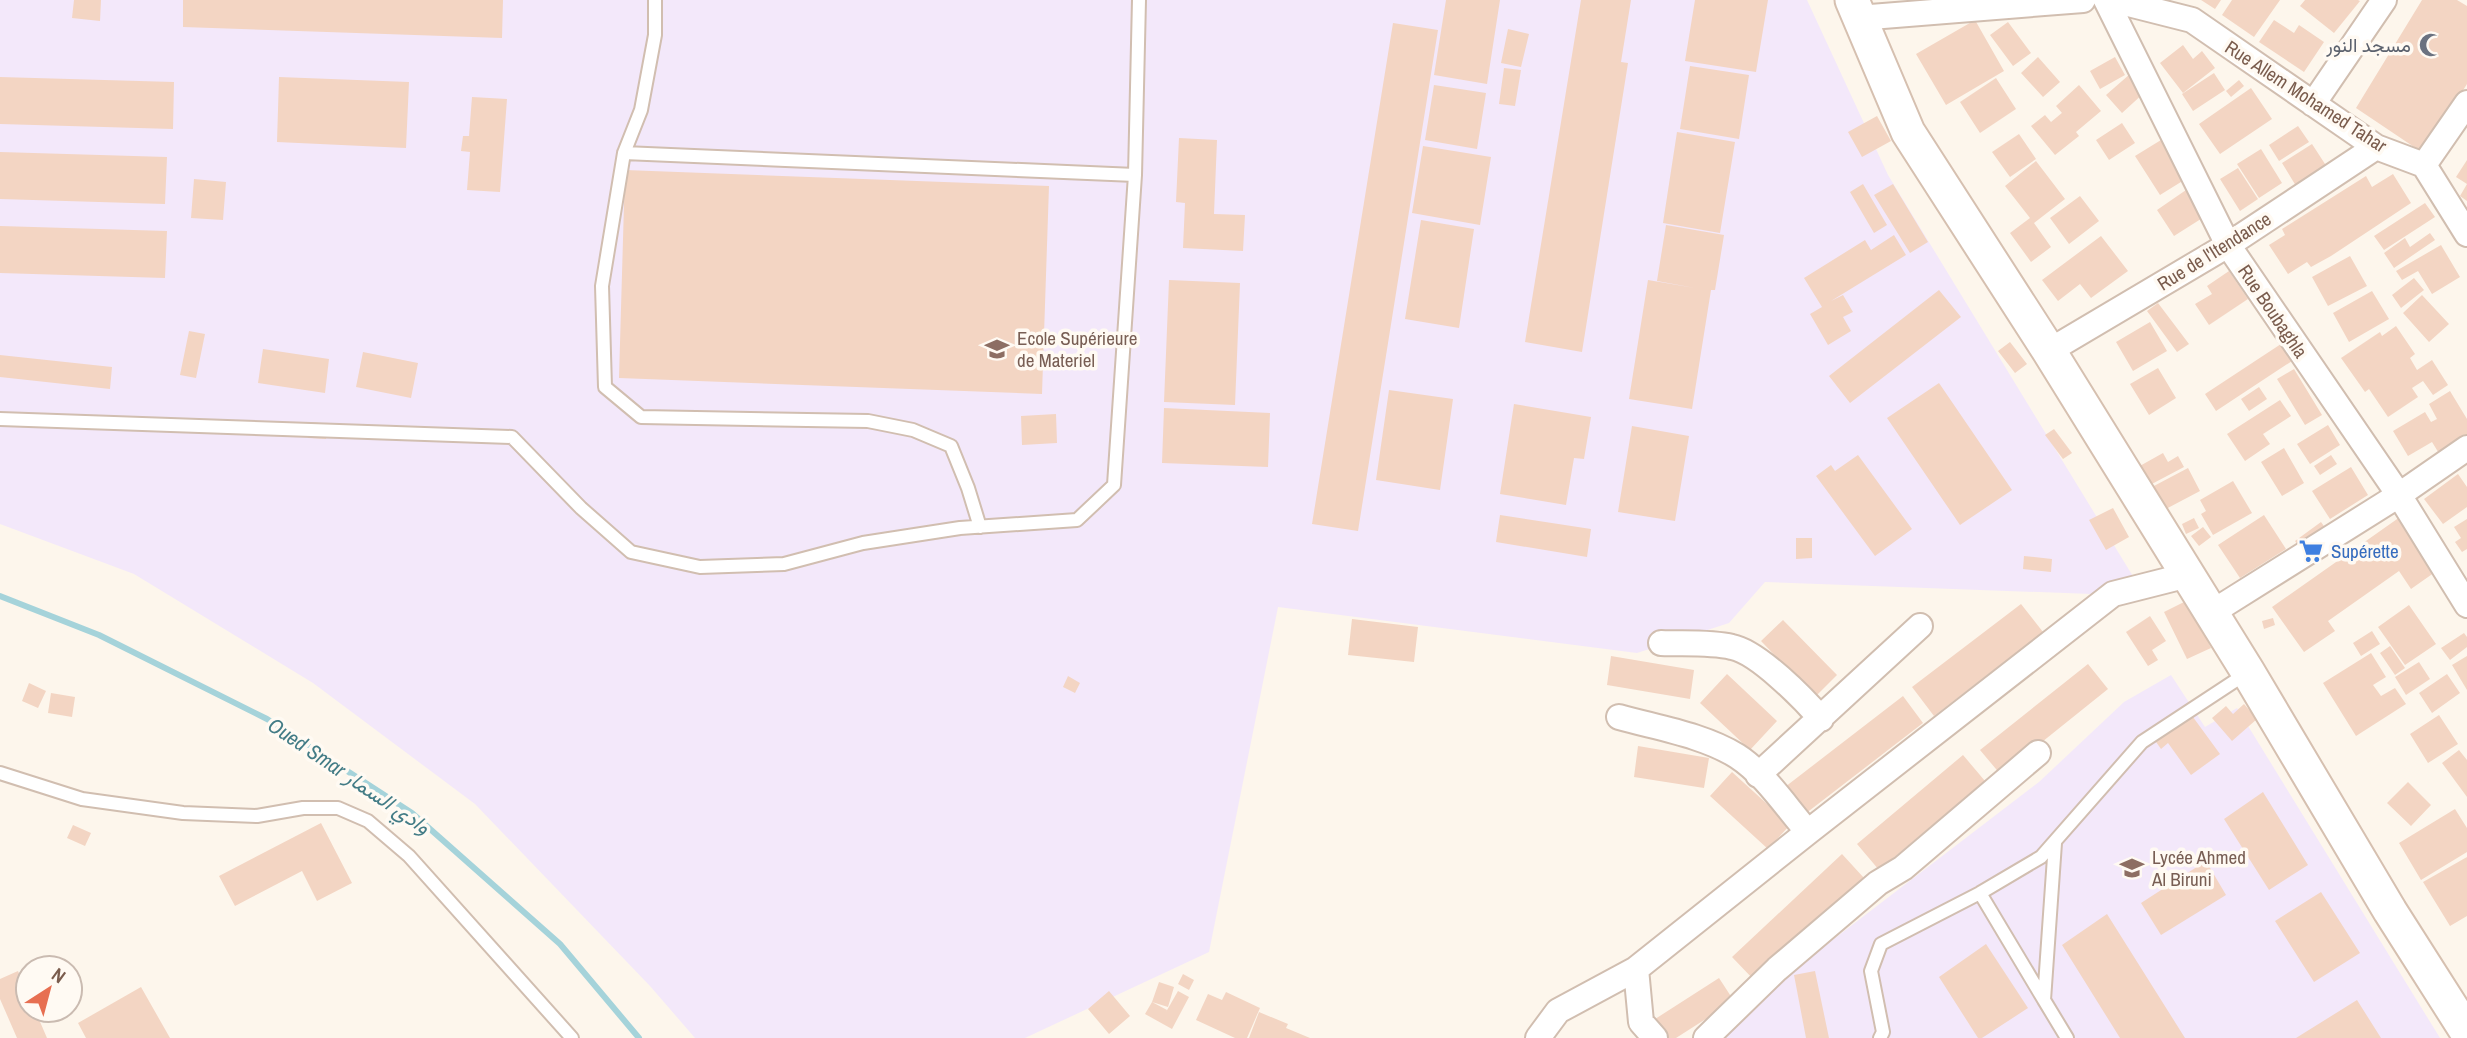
<svg xmlns="http://www.w3.org/2000/svg" width="2467" height="1038" font-family="'Archivo Narrow',Vazirmatn,sans-serif">
  <rect width="100%" height="100%" fill="#fdf6ec"/>
  <path fill="#f3e8fa" d="M0 0H1807L1888 175 2145 596 1765 582 1729 623 1637 653 1278 607 1209 952 1025 1038H695L650 986 475 804 313 683 134 574 0 524Z
    M2171 675 2205 727 2237 708 2440 1038H1725L1775 984 2039 782 2124 702Z"/>
  <g fill="none" stroke-linecap="round" stroke-linejoin="round">
    <path stroke="#a5d3da" stroke-width="6" d="M0 596 99 635 267 719 412 813 560 944 639 1038"/>
  </g>
  <path fill="#f3d5c3" d="M74 0H101L100 21 72 18Z
    M183 0H503L502 38 183 27Z
    M1446 0H1500L1487 84 1434 75Z
    M1581 0H1631L1621 62 1628 63 1582 352 1525 342Z
    M1695 0H1768L1756 72 1685 61Z
    M2201 0H2221L2215 9Z
    M2232 0H2280L2254 37 2222 15Z
    M2305 0H2358L2360 1 2334 33 2300 6Z
    M2422 0H2457L2467 6V84L2423 153 2356 108Z
    M1975 20 2004 71 1946 105 1916 54Z
    M2274 20 2294 33 2299 25 2324 42 2304 72 2259 42Z
    M2008 22 2031 53 2013 66 1990 35Z
    M1393 23 1438 30 1358 531 1312 524Z
    M1508 29 1529 34 1521 67 1501 63Z
    M2183 45 2193 59 2202 51 2215 68 2183 93 2160 63Z
    M2038 57 2060 82 2043 97 2021 73Z
    M2115 57 2125 75 2100 89 2090 71Z
    M1690 66 1749 75 1739 139 1680 129Z
    M1504 68 1521 70 1515 106 1499 104Z
    M2214 73 2225 90 2193 111 2182 94Z
    M2130 74 2145 92 2122 113 2106 95Z
    M0 77 174 82 173 129 0 124Z
    M279 77 409 82 406 148 277 142Z
    M1996 78 2016 109 1980 133 1960 102Z
    M2239 80 2244 86 2231 97 2226 91Z
    M1434 85 1486 93 1477 149 1425 140Z
    M2079 85 2101 111 2076 132 2079 136 2055 155 2031 126 2045 115 2051 122 2069 107 2062 113 2056 106Z
    M2251 88 2272 119 2220 154 2199 124Z
    M472 97 507 99 500 192 467 190 470 152 461 151 463 136H469Z
    M1877 116 1891 141 1862 157 1848 132Z
    M2122 123 2135 143 2109 160 2096 140Z
    M2298 126 2309 142 2279 161 2269 145Z
    M1677 132 1735 142 1720 233 1663 223Z
    M2019 134 2036 159 2010 177 1992 152Z
    M1179 138 1217 140 1214 214 1245 215 1243 251 1183 248 1185 203 1176 202Z
    M2161 140 2171 156 2189 177 2160 195 2135 156Z
    M2312 144 2327 167 2296 186 2282 163Z
    M1423 146 1491 157 1480 225 1412 213Z
    M2261 149 2282 183 2259 198 2237 164Z
    M0 152 167 157 165 204 0 199Z
    M2467 160V184L2456 177Z
    M2036 161 2065 199 2034 223 2051 247 2031 262 2010 233 2030 218 2005 186Z
    M2238 168 2258 199 2240 211 2220 179Z
    M625 170 1049 186 1042 394 619 378Z
    M2393 174 2411 203 2331 256 2311 267 2307 262 2288 274 2269 245 2285 235 2282 229 2366 176 2372 187Z
    M194 179 226 182 223 220 191 218Z
    M1863 184 1887 225 1874 233 1850 192Z
    M1893 184 1928 242 1910 253 1874 195Z
    M2467 184V201L2460 196Z
    M2186 190 2204 217 2174 236 2157 210Z
    M2080 196 2099 221 2069 244 2050 218Z
    M2425 203 2435 217 2384 250 2374 236Z
    M1421 220 1474 229 1459 328 1405 319Z
    M1666 225 1724 235 1715 290H1711L1692 409 1629 399 1648 280 1695 288 1657 281Z
    M0 226 167 231 165 278 0 273Z
    M2430 233 2435 240 2394 268 2384 253 2405 238 2410 247Z
    M1894 235 1906 255 1831 301 1843 295 1853 312 1843 317 1851 331 1828 345 1810 314 1822 307 1804 278 1865 240 1871 250Z
    M2101 236 2128 271 2091 298 2080 284 2058 301 2042 280Z
    M2441 245 2460 277 2432 294 2418 271 2402 280 2396 271Z
    M2350 256 2367 286 2328 306 2312 277Z
    M2229 271 2248 299 2209 325 2195 304 2212 294 2207 286Z
    M2414 278 2424 290 2401 308 2392 295Z
    M1169 280 1240 283 1235 405 1164 402Z
    M1939 290 1961 317 1850 403 1829 376Z
    M2372 291 2389 319 2349 342 2333 313Z
    M2422 295 2449 324 2429 342 2403 313Z
    M2158 303 2189 344 2177 352 2147 311Z
    M2150 322 2167 351 2133 371 2116 342Z
    M2396 326 2415 354 2410 358 2417 370 2432 360 2448 385 2433 395 2423 381 2412 388 2418 397 2388 417 2369 389 2365 392 2341 358 2380 332 2382 336Z
    M189 331 205 334 196 378 180 375Z
    M2010 342 2027 364 2015 373 1998 351Z
    M2284 342 2295 359 2216 411 2205 394Z
    M263 349 329 359 325 393 258 383Z
    M363 352 418 363 411 398 356 387Z
    M0 355 112 367 110 389 0 377Z
    M2158 368 2176 398 2149 415 2130 384Z
    M2294 369 2322 415 2305 425 2277 379Z
    M1939 383 2012 490 1960 525 1887 418Z
    M2259 387 2267 399 2249 411 2241 399Z
    M1389 390 1453 399 1440 490 1376 480Z
    M2450 391 2467 419V439L2440 455 2432 442 2408 456 2393 431 2425 412 2431 422 2437 419 2429 404Z
    M2280 400 2291 416 2263 434 2270 444 2245 461 2227 434Z
    M1514 404 1591 417 1584 459 1574 458 1566 505 1500 494Z
    M1164 408 1270 413 1268 467 1162 463Z
    M1056 414 1057 443 1022 445 1021 416Z
    M310 422 328 424 326 439 308 438Z
    M2328 425 2340 445 2310 464 2297 444Z
    M1632 426 1689 436 1675 521 1618 512Z
    M2054 429 2072 453 2063 459 2045 435Z
    M2284 448 2304 483 2282 496 2261 462Z
    M2163 453 2168 462 2178 456 2184 467 2148 486 2138 467Z
    M1858 455 1912 529 1875 556 1816 476 1831 465 1835 471Z
    M2331 455 2337 464 2320 475 2314 466Z
    M2351 467 2368 495 2330 519 2312 491Z
    M2188 468 2200 491 2164 510 2152 487Z
    M2458 474 2467 487V507L2443 524 2424 499Z
    M2233 481 2252 513 2213 535 2201 514 2206 511 2200 500Z
    M2113 508 2129 537 2106 550 2089 520Z
    M1500 515 1591 529 1587 557 1496 542Z
    M2264 515 2286 549 2240 578 2218 545Z
    M2400 517 2438 570 2411 589 2399 571 2328 621 2335 631 2304 652 2272 607Z
    M2194 518 2199 528 2186 534 2182 524Z
    M2467 519V549L2462 552 2455 542 2461 538 2454 527Z
    M2321 522 2326 529 2300 548 2295 541Z
    M2203 527 2211 537 2199 546 2191 536Z
    M1796 538H1812V558L1796 559Z
    M2024 556 2052 559 2051 572 2023 569Z
    M2188 600 2211 648 2187 659 2164 612Z
    M2021 604 2043 632 1934 716 1912 687Z
    M2409 605 2436 644 2405 665 2378 627Z
    M2150 616 2166 641 2152 650 2158 660 2148 666 2126 632Z
    M2273 618 2275 625 2264 629 2262 621Z
    M1352 619 1418 627 1414 662 1348 655Z
    M1783 620 1837 675 1815 697 1761 641Z
    M2372 631 2380 644 2361 656 2353 643Z
    M2464 633 2467 637V647L2450 660 2441 648Z
    M2390 646 2405 668 2395 675 2380 653Z
    M2371 653 2386 677 2373 685 2381 696 2395 688 2406 704 2356 736 2323 683Z
    M1611 656 1694 670 1690 699 1607 685Z
    M2467 656V690L2452 665Z
    M2419 662 2430 679 2406 695 2395 677Z
    M2088 664 2108 689 2001 775 1980 750Z
    M1727 674 1777 721 1750 750 1700 703Z
    M2447 674 2460 693 2432 713 2419 693Z
    M1068 676 1080 683 1075 693 1063 687Z
    M29 683 46 691 38 708 22 701Z
    M51 693 75 697 72 717 48 713Z
    M1903 696 1923 723 1805 814 1785 787Z
    M2244 704 2257 719 2232 741 2212 718 2226 706 2233 714Z
    M2190 713 2220 754 2191 775 2168 743 2161 749 2154 739Z
    M2439 715 2458 744 2428 763 2410 734Z
    M1638 746 1709 758 1704 788 1634 777Z
    M2459 750 2467 760V797L2442 763Z
    M1963 755 1985 781 1879 870 1857 844Z
    M1732 772 1790 825 1768 849 1710 796Z
    M2408 782 2431 805 2411 826 2387 803Z
    M2263 792 2308 865 2269 890 2224 819Z
    M2455 809 2467 828V852L2421 880 2399 843Z
    M321 823 352 883 317 901 302 871 235 906 219 876Z
    M73 825 91 833 85 846 67 838Z
    M1842 854 1864 878 1755 981 1732 957Z
    M2467 857V916L2450 926 2423 882Z
    M2206 861 2226 895 2161 935 2141 903Z
    M2321 892 2360 953 2314 982 2275 921Z
    M2107 914 2185 1038H2120L2062 945Z
    M1986 944 2028 1008 1982 1038H1978L1939 977Z
    M18 971 28 994V1010H35L47 1038H17L0 999V979Z
    M1815 971 1829 1038H1806L1794 975Z
    M1183 974 1194 980 1189 990 1178 984Z
    M1719 978 1734 1001 1676 1038H1664L1652 1021Z
    M1159 982 1174 987 1168 1007 1152 1002Z
    M141 987 170 1038H86L78 1023Z
    M1109 991 1130 1016 1109 1034 1088 1009Z
    M1178 991 1189 997 1172 1029 1145 1014 1152 1002 1167 1010 1166 1012Z
    M1226 992 1260 1008 1247 1038H1235L1196 1020 1208 994 1222 1000Z
    M2357 1000 2381 1038H2296Z
    M1259 1012 1288 1024 1286 1028 1310 1038H1249Z"/>
  <g fill="none" stroke-linecap="round" stroke-linejoin="round">
    <g stroke="#d1beb0" stroke-width="16">
      <path id="service" d="M655 0V35L641 110 624 153 602 286 605 387 641 417 868 421 913 430 951 446 968 488 980 527
        M624 153 1135 175
        M0 419 512 437 581 508 631 552 700 567 784 564 863 543 960 528 1077 520 1114 485 1135 175 1139 0
        M0 773 82 799 183 813 257 816 303 808H338L368 821 409 856 572 1038
        M2055 843 2044 1000 2067 1038
        M1980 893 2044 1000
        M1880 1038 1883 1032 1871 971 1881 944 1980 893 2041 857 2142 742 2247 673"/>
    </g>
    <g stroke="#d1beb0" stroke-width="28">
      <path id="minor" d="M2106 0 2228 245 2399 495 2467 605
        M2113 0 2192 20 2376 147 2424 165 2467 234
        M1858 18 2083 0
        M2313 104 2384 0
        M2424 165 2467 103
        M2049 351 2228 245 2376 147
        M2211 613 2399 495 2467 448
        M1661 643C1684 644 1710 642 1732 647 1758 652 1804 699 1821 719
        M1619 717C1658 728 1703 735 1737 756 1765 774 1786 807 1808 832
        M1758 775 1920 626
        M1538 1038 1558 1011 1636 969
        M1655 1038 1641 1022 1636 969 1808 832 2113 594 2188 575
        M1706 1038 1777 969 1878 883 1903 868 2038 753"/>
    </g>
    <g stroke="#d6c0b0" stroke-width="37">
      <path id="secondary" d="M1852 0 1908 132 2049 351 2248 672 2390 911 2467 1032"/>
    </g>
    <use href="#service" stroke="#fff" stroke-width="12"/>
    <use href="#minor" stroke="#fff" stroke-width="24"/>
    <use href="#secondary" stroke="#fff" stroke-width="33"/>
  </g>
  <defs>
    <g id="mosque-bare" transform="scale(1.89)"><path d="M3.5-4.9A6 6 0 1 0 3.5 4.9A5 5 0 1 1 3.5-4.9Z" fill="#6b7280" stroke="#fffaf3" stroke-width="2.5" paint-order="stroke"/></g>
    <g id="university-bare" transform="scale(1.89)"><path d="M0-5L7-2L0 1L-7-2ZM-4 1L0 2.5L4 1V4Q0 6-4 4Z" fill="#8d6e63" stroke="#fffaf3" stroke-width="2.5" paint-order="stroke"/></g>
    <g id="supermarket-bare" transform="scale(1.89)"><path d="M-6-5.5h2.5l.6 2H6L4.5 2H-2.5L-4.4-4H-6ZM-1.5 3.2a1.3 1.3 0 1 0 .1 0ZM3 3.2a1.3 1.3 0 1 0 .1 0Z" fill="#3f7fe0" stroke="#fffaf3" stroke-width="2.5" paint-order="stroke"/></g>
    <g id="school-bare" transform="scale(1.89)"><path d="M0-5L7-2L0 1L-7-2ZM-4 1L0 2.5L4 1V4Q0 6-4 4Z" fill="#8d6e63" stroke="#fffaf3" stroke-width="2.5" paint-order="stroke"/></g>
  </defs>
  <g fill-rule="evenodd">
    <use href="#mosque-bare" x="2431" y="45"/>
    <use href="#university-bare" x="997" y="349"/>
    <use href="#supermarket-bare" x="2311" y="551"/>
    <use href="#school-bare" x="2132" y="868"/>
  </g>
  <g text-anchor="middle" stroke-width="7" stroke-linejoin="round" paint-order="stroke">
    <g font-size="19" fill="#5b616d" stroke="#fffaf3" text-anchor="end">
      <text x="2411" y="52">مسجد النور</text>
    </g>
    <g font-size="19" fill="#7a5c4d" stroke="#fffaf3">
      <text transform="translate(2306 96) rotate(33)" y="7">Rue Allem Mohamed Tahar</text>
      <text transform="translate(2214 251) rotate(-32)" y="7">Rue de l'Itendance</text>
      <text transform="translate(2273 311) rotate(56)" y="7">Rue Boubaghla</text>
    </g>
    <g font-size="19" fill="#785e54" stroke="#fffaf3" text-anchor="start">
      <text x="1017" y="345">Ecole Supérieure<tspan x="1017" dy="22">de Materiel</tspan></text>
      <text x="2152" y="864">Lycée Ahmed<tspan x="2152" dy="22">Al Biruni</tspan></text>
    </g>
    <g font-size="19" fill="#366cbe" stroke="#fffaf3" text-anchor="start">
      <text x="2331" y="558">Supérette</text>
    </g>
    <g font-size="21" font-style="italic" fill="#437c86" stroke="#fffaf3">
      <text transform="translate(349 776) rotate(34)" y="7">Oued Smar وادي السمار</text>
    </g>
  </g>
  <g transform="translate(49 989) rotate(36)"><circle r="33" fill="#fffaf3" stroke="#cabbb1" stroke-width="2"/>
  <path d="M0-5L12 26L0 18L-12 26Z" fill="#e76f51"/>
  <text y="-10" font-size="19" font-weight="bold" text-anchor="middle" fill="#7a5c4d">N</text>
  </g>
</svg>
